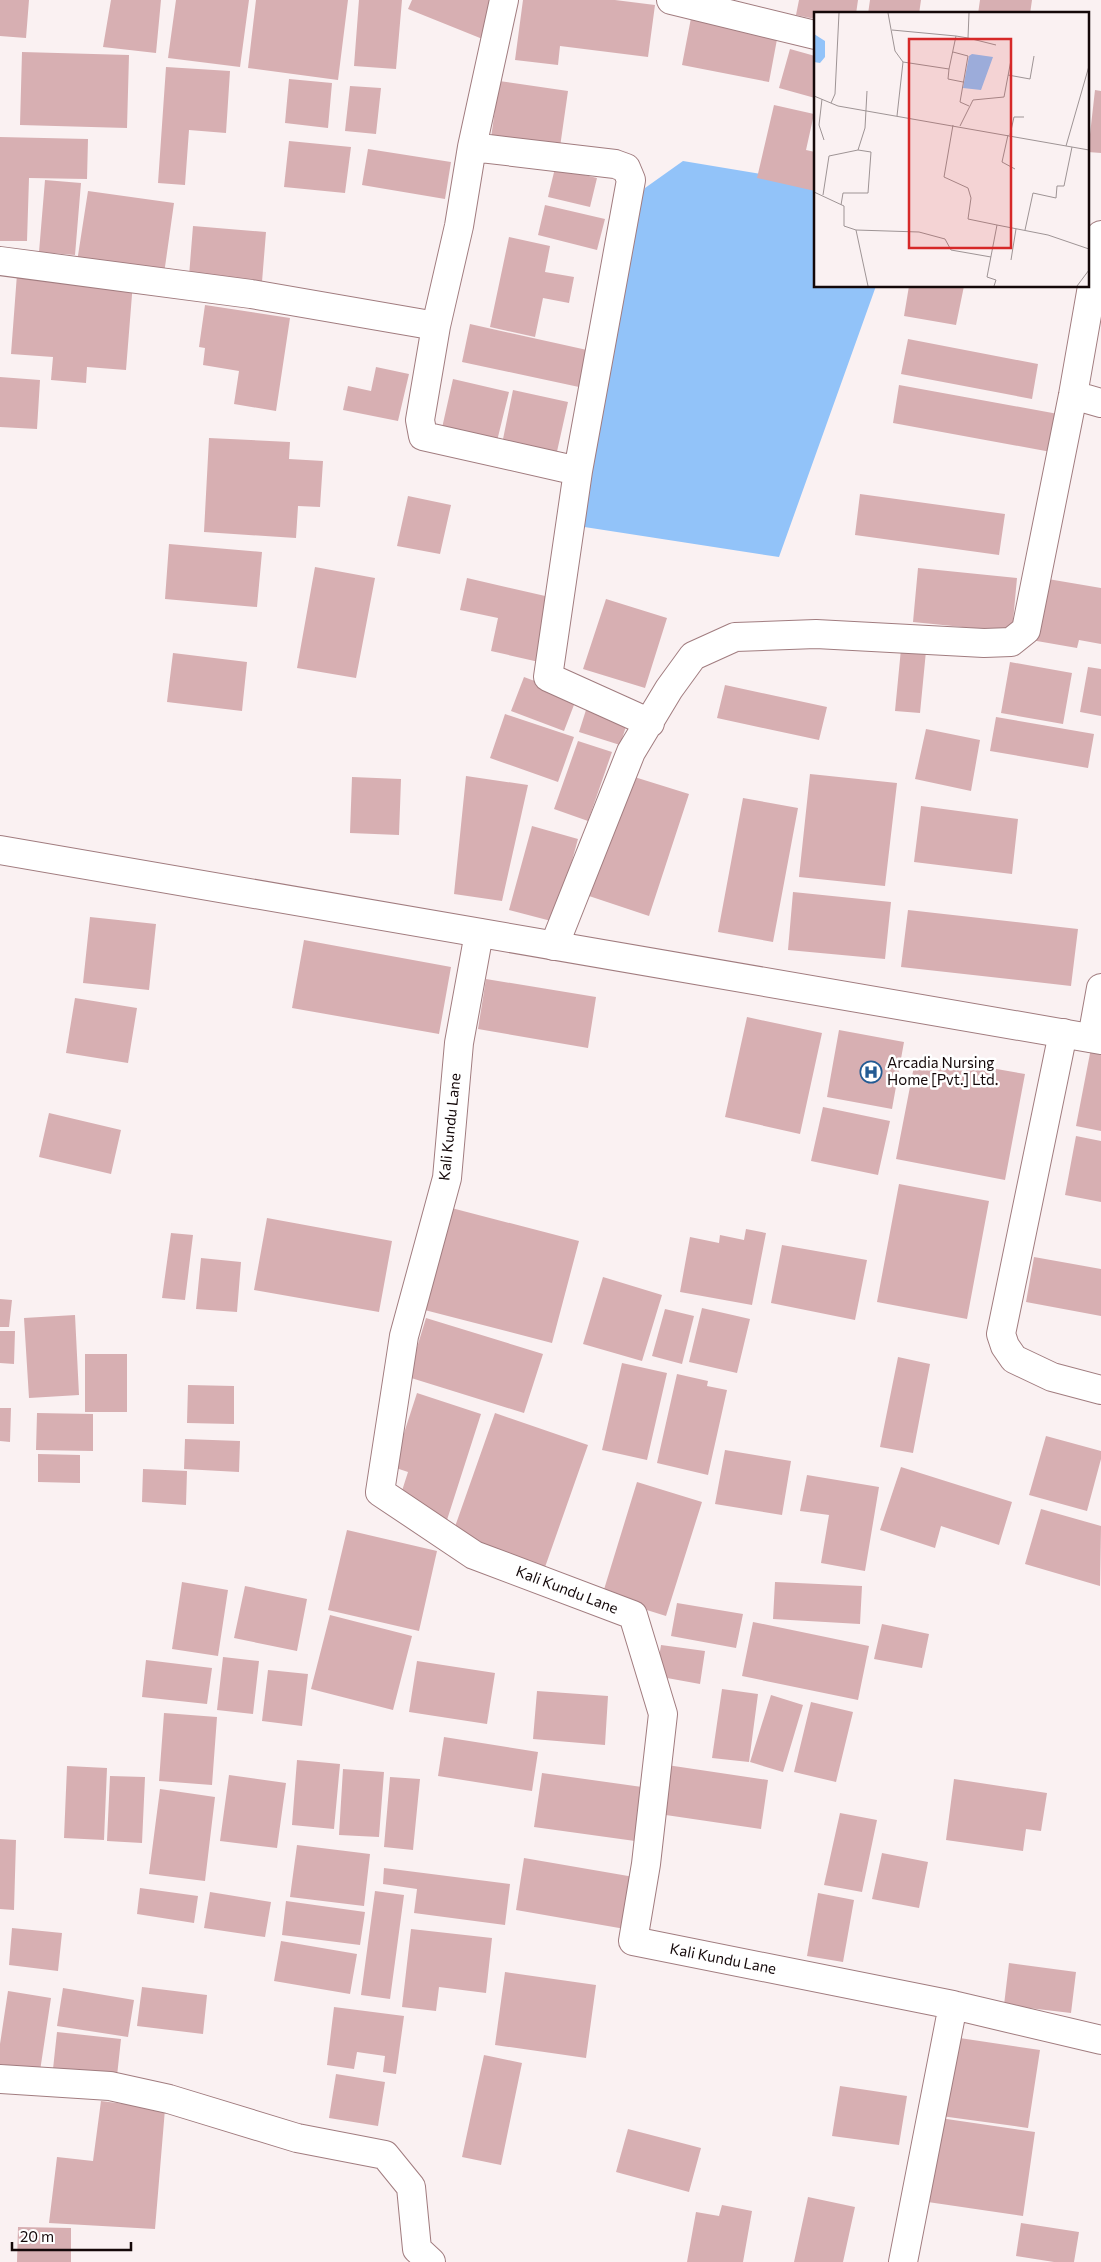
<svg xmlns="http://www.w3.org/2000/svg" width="1101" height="2262" font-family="Commissioner,sans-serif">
  <rect width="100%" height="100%" fill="#faf1f2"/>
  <path fill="#92c3f9" d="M683 161 815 183V286H876L779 557 578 526 632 216 645 188Z"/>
  <path fill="#d7afb2" d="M0 0H29L26 38 0 36Z
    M111 0H161L156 53 103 47Z
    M176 0H249L240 67 168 58Z
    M256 0H348L338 80 248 68Z
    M359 0H402L396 69 354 66Z
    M412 0H502L485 40 408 9Z
    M523 0H615L655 5 648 57 560 46 558 65 515 60Z
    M799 0H858L856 14H815V19L796 15Z
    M870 0H921L919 14H868Z
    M980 0H1032L1030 14H978Z
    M691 18 778 34 769 82 682 65Z
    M790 49 815 56V98L779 88Z
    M22 52 129 55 127 128 20 125Z
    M166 67 230 71 226 133 189 130 185 185 158 183Z
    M289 79 332 83 328 128 285 123Z
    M499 81 568 91 560 147 491 138Z
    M350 86 381 88 376 134 345 131Z
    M1095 90 1101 91V153L1088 152Z
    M774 105 814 114 806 150 815 152V191L757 178Z
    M0 137 88 139 87 179 29 178 27 241H0Z
    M289 141 351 147 345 193 284 187Z
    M368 149 451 162 445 199 362 185Z
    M555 168 597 178 590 207 548 197Z
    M45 180 81 183 75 255 39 252Z
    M88 191 174 203 164 274 77 262Z
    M545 205 605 219 597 250 538 235Z
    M193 226 266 232 262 282 189 276Z
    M509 237 550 246 545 272 574 277 569 303 543 298 535 337 490 327Z
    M17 274 133 282 126 370 87 367 86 383 51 380 53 357 11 354Z
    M909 286H964L956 325 904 316Z
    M205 305 290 318 276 411 234 404 239 371 203 365 205 348 199 347Z
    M470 324 587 350 579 387 462 362Z
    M908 339 1038 364 1032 399 901 374Z
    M376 367 409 374 398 421 343 410 348 386 371 391Z
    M0 377 40 380 37 429 0 427Z
    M453 379 509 392 497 441 442 428Z
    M899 385 1058 414 1051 452 893 423Z
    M513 390 568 402 556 456 502 444Z
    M209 438 290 442 289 459 323 461 320 507 298 506 296 538 204 532Z
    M860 494 1005 514 999 555 855 535Z
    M408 496 451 505 440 554 397 546Z
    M169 544 262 552 257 607 165 599Z
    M315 567 375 578 356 678 297 668Z
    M918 568 1017 578 1012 632 913 622Z
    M467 578 554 598 539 662 491 651 498 618 460 610Z
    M1042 578 1101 588V644L1079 640 1077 648 1031 640Z
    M606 599 667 618 645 688 583 669Z
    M901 649 926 651 920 713 895 711Z
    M173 653 247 662 242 711 167 702Z
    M1010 662 1072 673 1063 724 1001 713Z
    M1088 667 1101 669V716L1080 712Z
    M524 677 577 697 564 731 511 711Z
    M725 685 827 707 819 740 717 718Z
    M592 691 633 705 620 745 579 732Z
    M505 714 574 737 558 782 490 758Z
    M996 717 1094 734 1088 768 990 751Z
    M926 729 980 740 971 791 915 779Z
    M578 741 612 752 588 821 554 809Z
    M810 774 897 783 885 886 799 877Z
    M628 775 689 794 649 916 589 896Z
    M466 776 528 785 502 901 454 894Z
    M352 777 401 779 399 835 350 833Z
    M743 798 798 808 773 942 718 932Z
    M921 806 1018 819 1012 874 914 862Z
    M532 826 578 839 555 922 509 910Z
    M793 892 891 902 885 959 788 950Z
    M908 910 1078 929 1071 986 901 967Z
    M90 917 156 924 149 990 83 983Z
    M304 940 451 967 439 1034 292 1008Z
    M486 979 596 997 588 1048 478 1029Z
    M75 998 137 1008 128 1063 66 1053Z
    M747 1017 822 1033 800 1134 725 1117Z
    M839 1030 904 1042 892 1109 827 1097Z
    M1092 1043 1101 1045V1131L1076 1126Z
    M915 1061 966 1071 968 1064 1025 1074 1005 1180 896 1159Z
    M823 1107 890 1121 878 1175 811 1161Z
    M49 1113 121 1130 111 1174 39 1157Z
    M1076 1136 1101 1141V1202L1065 1195Z
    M899 1184 989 1201 967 1319 877 1302Z
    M440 1205 579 1241 552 1343 413 1307Z
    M267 1218 392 1241 379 1312 254 1290Z
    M746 1229 766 1233 752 1305 680 1292 690 1237 719 1243 720 1235 744 1240Z
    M171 1233 193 1235 185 1300 162 1298Z
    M782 1245 867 1260 855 1320 771 1303Z
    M1034 1257 1101 1269V1316L1026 1302Z
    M201 1258 241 1262 237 1312 196 1309Z
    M603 1277 662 1295 642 1361 583 1344Z
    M0 1299 12 1300 9 1327H0Z
    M702 1308 750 1319 737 1373 689 1362Z
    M665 1309 694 1316 682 1364 652 1356Z
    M75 1315 79 1395 29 1398 24 1318Z
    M426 1318 543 1354 524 1413 408 1377Z
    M0 1331H15L14 1364 0 1363Z
    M85 1354H127V1412H85Z
    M898 1357 930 1364 913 1453 880 1447Z
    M622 1363 667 1373 647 1460 602 1450Z
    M677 1374 708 1381 707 1386 727 1390 708 1475 657 1463Z
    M188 1385 234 1386V1424L187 1423Z
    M417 1393 481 1414 446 1523 400 1497 408 1472 393 1467Z
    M0 1408H11L10 1442 0 1441Z
    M37 1413 93 1414V1451L36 1450Z
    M495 1413 588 1445 544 1570 451 1538Z
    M1046 1436 1101 1451V1459L1087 1511 1029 1495Z
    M185 1439 240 1441 239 1472 184 1469Z
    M725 1450 791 1461 782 1515 715 1504Z
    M38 1454 80 1455V1483L38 1482Z
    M901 1467 1012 1502 999 1545 941 1526 935 1548 880 1530Z
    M143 1469 187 1471 186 1505 142 1502Z
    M807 1475 879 1487 865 1571 821 1563 829 1515 800 1511Z
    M637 1482 702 1502 666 1616 602 1596Z
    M1041 1509 1101 1526 1100 1586 1025 1564Z
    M347 1530 437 1551 419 1631 328 1610Z
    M182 1582 228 1590 218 1656 172 1649Z
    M775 1582 862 1586 860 1624 773 1619Z
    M245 1586 307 1599 297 1651 234 1638Z
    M677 1603 743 1614 736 1648 671 1636Z
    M330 1615 412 1636 393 1710 311 1689Z
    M753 1622 869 1646 858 1700 742 1676Z
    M882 1624 929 1634 922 1668 874 1659Z
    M661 1645 705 1651 700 1684 656 1676Z
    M223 1657 259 1661 253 1714 217 1710Z
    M146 1660 212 1668 207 1704 142 1697Z
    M417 1661 495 1673 487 1724 409 1712Z
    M268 1670 308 1674 302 1726 262 1721Z
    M722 1689 758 1694 749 1762 712 1758Z
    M537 1691 608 1696 605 1745 533 1739Z
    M771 1695 803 1705 783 1772 750 1762Z
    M811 1702 853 1712 836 1782 794 1772Z
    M164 1713 217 1717 212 1785 159 1781Z
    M444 1737 538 1752 532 1791 438 1776Z
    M297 1760 340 1764 334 1829 292 1825Z
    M667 1765 768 1780 761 1829 659 1814Z
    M67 1766 107 1768 104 1840 64 1838Z
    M343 1769 384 1772 379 1837 339 1835Z
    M542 1773 642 1787 635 1841 534 1827Z
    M229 1775 286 1783 277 1848 220 1841Z
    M110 1776 145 1777 142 1843 107 1841Z
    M390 1777 420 1779 413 1850 384 1847Z
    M954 1779 1047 1793 1041 1831 1026 1829 1023 1851 946 1840Z
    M160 1789 215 1797 205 1881 149 1874Z
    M840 1813 877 1820 862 1892 824 1885Z
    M0 1839 16 1840 14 1910 0 1909Z
    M297 1845 370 1854 364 1906 290 1897Z
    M882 1853 928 1862 919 1908 872 1899Z
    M524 1858 634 1877 625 1929 516 1910Z
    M384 1868 510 1884 505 1925 414 1913 417 1889 383 1884Z
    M140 1888 198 1896 194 1923 137 1914Z
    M375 1891 404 1895 390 1999 361 1995Z
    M210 1892 271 1902 265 1937 204 1928Z
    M818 1893 854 1900 843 1962 807 1956Z
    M286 1901 365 1912 360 1945 282 1935Z
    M12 1928 62 1933 58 1971 9 1965Z
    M411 1929 492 1938 486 1993 439 1987 436 2011 402 2007Z
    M281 1941 357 1954 350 1994 274 1981Z
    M1009 1963 1076 1972 1071 2013 1004 2005Z
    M505 1972 596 1985 586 2058 495 2045Z
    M142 1987 207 1995 203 2034 137 2026Z
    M63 1988 134 2000 128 2037 57 2026Z
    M8 1991 51 1998 40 2071 0 2064V2044Z
    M334 2007 404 2016 396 2074 383 2072 385 2056 357 2052 354 2069 327 2065Z
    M57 2032 121 2039 117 2076 53 2069Z
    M953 2037 1040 2050 1028 2128 941 2116Z
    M484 2055 522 2063 501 2165 462 2157Z
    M336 2074 385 2082 378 2126 329 2118Z
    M840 2086 907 2096 899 2145 832 2136Z
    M101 2101 165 2109 155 2229 49 2223 57 2157 93 2161Z
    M933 2117 1035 2132 1023 2216 921 2201Z
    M628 2129 701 2148 689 2192 616 2172Z
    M808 2197 855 2207 843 2262H794Z
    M722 2205 752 2211 743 2262H687L696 2212 719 2216Z
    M1021 2223 1079 2232 1074 2262H1054L1016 2256Z
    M18 2227 71 2228V2262H17Z"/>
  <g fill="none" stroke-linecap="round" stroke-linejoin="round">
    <g stroke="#a17c7f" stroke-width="30">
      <path id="street" d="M671 0 815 35
        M472 147 615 164 626 168 631 180 578 471 548 677 650 723
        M0 261 251 294 436 326 459 226 472 147 504 0
        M436 326 420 420 423 436 578 471
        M1073 395 1101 403
        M479 933 459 1043 447 1178 404 1336 380 1492 474 1555 633 1615 663 1714 646 1864 633 1941 953 2005 903 2262
        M554 946 631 752 669 689 693 656 735 637 816 634 984 643 1011 642 1026 630 1073 395 1101 235
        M1063 1033 1001 1334 1005 1346 1014 1359 1052 1377 1101 1390
        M1092 1038 1101 988
        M953 2005 1101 2040
        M0 2079 110 2086 169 2099 297 2138 385 2155 411 2187 417 2249 431 2262"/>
    </g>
    <g stroke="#a17c7f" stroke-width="30">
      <path id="secondary" d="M0 850 1101 1040"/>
    </g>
    <use href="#street" stroke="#fff" stroke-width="28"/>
    <use href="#secondary" stroke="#fff" stroke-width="28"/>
  </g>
  <defs>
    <g id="hospital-ring" transform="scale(1.125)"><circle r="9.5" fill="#fff" stroke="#235b93" stroke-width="1.5"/><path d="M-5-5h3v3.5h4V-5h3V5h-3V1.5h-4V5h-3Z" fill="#235b93"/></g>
  </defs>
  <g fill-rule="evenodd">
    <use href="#hospital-ring" x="871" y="1072"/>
  </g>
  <g text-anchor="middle" stroke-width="5" stroke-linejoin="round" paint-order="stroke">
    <g font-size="15" fill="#140809" stroke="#fff" text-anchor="start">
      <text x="887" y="1068">Arcadia Nursing<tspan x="887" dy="17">Home [Pvt.] Ltd.</tspan></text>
    </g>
    <g font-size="15" fill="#140809" stroke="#fff">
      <text transform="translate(450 1127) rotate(-84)" y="5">Kali Kundu Lane</text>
      <text transform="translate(567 1590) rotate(21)" y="5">Kali Kundu Lane</text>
      <text transform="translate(723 1959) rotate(11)" y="5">Kali Kundu Lane</text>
    </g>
  </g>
  <g transform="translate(814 12)">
    <rect width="275" height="275" fill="#faf1f2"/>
    <path d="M0 22 11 29V45L6 51 0 50ZM158 42 179 45 167 78 149 76 155 44Z" fill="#92c3f9"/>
    <path fill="none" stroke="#9e9495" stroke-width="1" d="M74 1 81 39 89 50 83 104M78 18 142 24M154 26 182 33M139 40 154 44 146 90 155 94M89 50 135 57 142 24 154 26 155 1M135 57 134 67 149 70M194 63 216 67 220 44M0 84 24 94 275 138M8 87 5 113 10 128M17 91 21 82 25 1M139 113 130 165 154 176 157 186 154 207 183 213 173 265 182 268 180 274M146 114 159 88 190 85 197 48M194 123 188 150 201 157M196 123 200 105H210M252 134 275 54M0 180 30 194V214L42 218 54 274M9 183 15 144 44 138 51 116 53 79M27 193 29 181H54L57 140 44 138M183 213 234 223 275 237M42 218 105 220 131 227 137 238 177 245M211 218 219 181 242 186 243 174H250L258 135M197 248 202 217M263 274 275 258"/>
    <path fill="#d62828" fill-opacity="0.15" stroke="#d62828" stroke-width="2.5" d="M95 27H197V236H95Z"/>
    <rect width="275" height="275" fill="none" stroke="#140809" stroke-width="2.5"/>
  </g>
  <path d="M12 2242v8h119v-8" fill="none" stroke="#140809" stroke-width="2.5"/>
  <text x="20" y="2242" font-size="15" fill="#140809" stroke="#ffffff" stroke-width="4" paint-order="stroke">20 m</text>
</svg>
